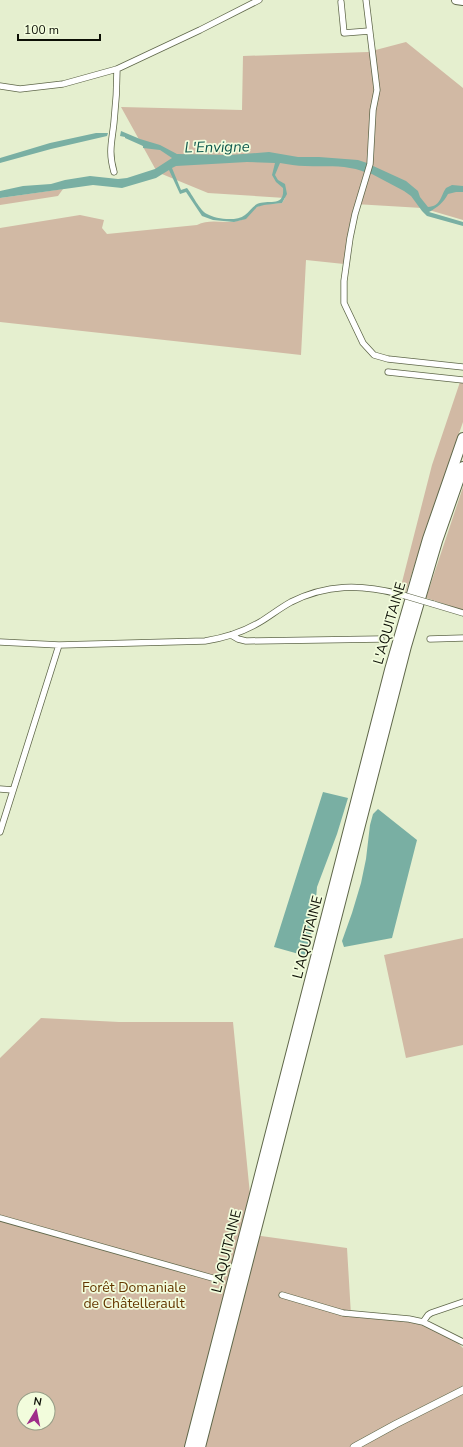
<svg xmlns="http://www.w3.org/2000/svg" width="463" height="1447" font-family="'Nunito Sans',sans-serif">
  <rect width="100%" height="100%" fill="#e5efcf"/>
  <path fill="#d1b9a4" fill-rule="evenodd" d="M406 42 463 88V220L422 208 355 204 349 227 344 264 306 260 301 355 0 322V228L80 215 104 220 102 228 107 234 197 225C210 218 224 224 237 221 251 218 247 213 257 207 264 203 274 204 282 203L285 198 208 193 157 172 121 107 242 110 243 56 368 52Z
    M63 189 58 196 0 205V198Z
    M460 382 463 383V422L427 525 406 592 400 590 432 465Z
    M463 487V610L426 598Z
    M463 938V1045L406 1058 384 955Z
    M41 1018 119 1022H233L254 1235 347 1248 351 1315 411 1322 425 1325 457 1342 463 1348V1447H0V1058ZM24 1399H48V1423H24Z"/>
  <path fill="#79afa3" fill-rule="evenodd" d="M121 131 140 139 160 145 177 154 230 155 269 152 298 157H319L358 160 367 163V173C347 164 326 167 305 166 297 166 288 164 280 163L275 175 278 180 285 184 287 194 282 203 264 205 257 207 246 219 234 222 213 220 202 216 186 192 180 194 169 170 156 178 122 188 93 185 0 198V191L23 186 51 184 65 180 90 176 118 179 127 178 155 169 172 158 160 150 143 148V146L125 138V137L120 136ZM247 162 275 163 272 175 276 182 283 188C285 208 268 199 257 204 252 207 249 212 245 215 236 222 216 219 207 214 200 211 192 194 187 188L181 190 172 168 176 166Z
    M96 133H108L107 136 51 149 0 163V158L50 143Z
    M371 165 406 181 418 191 420 197 428 207C441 206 440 197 446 188L452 185 463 186V192H456L448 194C443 203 438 207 429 212L463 222V226L427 216 422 211 411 196 404 191 370 173Z
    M323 792 348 798 337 834 317 887 314 922 306 956 274 947Z
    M378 809 417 840 392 938 344 947 342 941 352 913 361 883 366 859 370 825 373 814Z"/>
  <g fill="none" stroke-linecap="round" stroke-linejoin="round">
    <g stroke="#5f674a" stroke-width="7">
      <path id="minor" d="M366 0 377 90 373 110 370 164 355 214 350 238 344 281V303L363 343 374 355 388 359 463 367
        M341 2 344 33 369 31
        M0 86 20 89 63 84 117 69 200 30 259 0
        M114 172C108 151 112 142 114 122 116 104 117 86 117 69
        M388 372 463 380
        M433 604 463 613
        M231 635 238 639 246 641 381 639
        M430 639 463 638
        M0 642 59 645 205 641C224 638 243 632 260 622 270 616 280 608 291 602 327 584 360 584 399 594
        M0 789 13 790
        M0 832 59 645
        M0 1218 216 1279
        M282 1295 343 1313 409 1319 423 1322 463 1342
        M423 1322 428 1315 431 1313 463 1302"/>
    </g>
    <g stroke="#5f674a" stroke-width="8">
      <path id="tertiary" d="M354 1447 396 1424 463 1390"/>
    </g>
    <g stroke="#5f674a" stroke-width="10">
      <path id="secondary" d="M456 0 463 1"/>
    </g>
    <g stroke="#5f674a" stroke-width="12">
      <path id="motorway" d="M190 1447 390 670 428 539 463 438
        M200 1447 406 646 437 541 463 467"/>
    </g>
    <use href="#minor" stroke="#fff" stroke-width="5.5"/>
    <use href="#tertiary" stroke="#fff" stroke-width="7"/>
    <use href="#secondary" stroke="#fff" stroke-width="8"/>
    <use href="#motorway" stroke="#fff" stroke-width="10"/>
    <g stroke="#5f674a" stroke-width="7" stroke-linecap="butt">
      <path id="minor-bridge" d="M399 594 433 604"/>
    </g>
    <use href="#minor-bridge" stroke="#fff" stroke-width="5.5"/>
  </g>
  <g text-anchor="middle" stroke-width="3.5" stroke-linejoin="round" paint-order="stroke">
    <g font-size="14" fill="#0c0f05" stroke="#f2fcdc">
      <text transform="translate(389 623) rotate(-74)" y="5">L'AQUITAINE</text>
      <text transform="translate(307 937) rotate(-76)" y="5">L'AQUITAINE</text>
      <text transform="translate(226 1251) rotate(-76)" y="5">L'AQUITAINE</text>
    </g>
    <g font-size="14" fill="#643700" stroke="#f2fcdc">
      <text x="134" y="1292">Forêt Domaniale<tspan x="134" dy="16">de Châtellerault</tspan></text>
    </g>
    <g font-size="15" font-style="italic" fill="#0f594e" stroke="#f2fcdc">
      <text transform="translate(217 147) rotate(-1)" y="5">L'Envigne</text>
    </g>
  </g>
  <g transform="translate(36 1411) rotate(10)"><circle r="19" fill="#f2fcdc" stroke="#969d86"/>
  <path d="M0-3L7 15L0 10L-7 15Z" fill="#9f2d89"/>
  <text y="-6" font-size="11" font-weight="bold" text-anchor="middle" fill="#0c0f05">N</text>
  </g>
  <path d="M18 34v6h82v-6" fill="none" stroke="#0c0f05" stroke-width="2"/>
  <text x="24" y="34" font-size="12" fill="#0c0f05" stroke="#f2fcdc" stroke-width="3" paint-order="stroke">100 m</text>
</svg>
